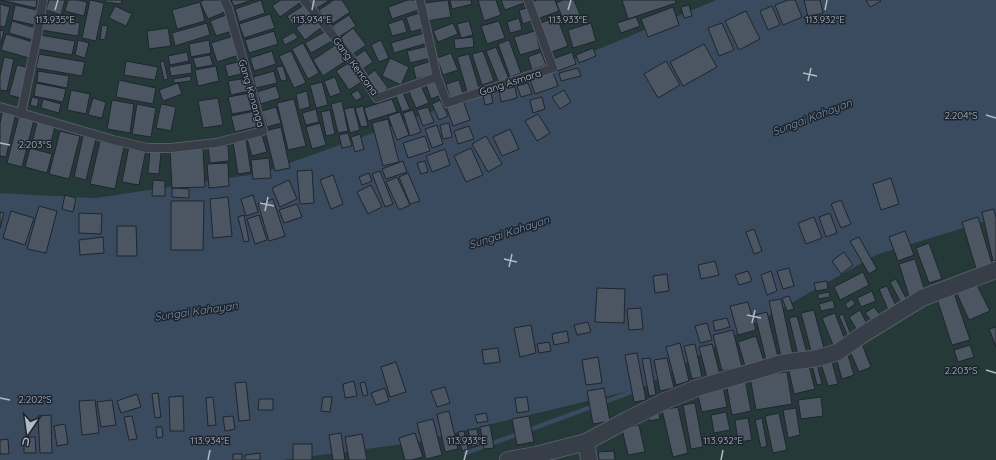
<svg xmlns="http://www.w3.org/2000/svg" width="996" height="460" font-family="Quicksand,sans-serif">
  <rect width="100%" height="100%" fill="#232c37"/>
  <path fill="#263939" d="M0 0H716L565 63 262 173 95 198 0 193Z
    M996 218V460H283L413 443 642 388 876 255Z"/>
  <path fill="#3a4a5f" d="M716 0H996V218L876 255 642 388 413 443 283 460H0V193L95 198 262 173 565 63Z"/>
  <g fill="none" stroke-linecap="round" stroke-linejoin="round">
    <path stroke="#3a4a5f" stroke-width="4.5" d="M466 453 637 390"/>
  </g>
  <path fill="#4c5663" stroke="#1e252f" d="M0 0H37L36 8Z
    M49 0H65L61 15 46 10Z
    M68 0H78L87 2 84 16 65 11Z
    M90 0 104 3 96 41 82 38Z
    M105 0H122L121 4 105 2Z
    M204 0H222L227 11 208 19 200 2Z
    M231 0H253L234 6Z
    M261 0 265 13 239 22 235 9Z
    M281 0H300L301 2 280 17 272 6Z
    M307 0H330L314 10Z
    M334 0H342L350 12 329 26 319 10Z
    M408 0H418L421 9 392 19 388 7Z
    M448 0 451 17 427 21 424 3Z
    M450 0H471L472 4 452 9Z
    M478 0H496L501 15 484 21Z
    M501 0H523L524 3 505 10Z
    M537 0H555L559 11 537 19 530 3Z
    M563 0H574L581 17 565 23 556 3Z
    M622 0H675L676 3 628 19Z
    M788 0H795L802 17 783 25 775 5Z
    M804 0H820L823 13 808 17Z
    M866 0H880L881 1 870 7Z
    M200 2 205 21 177 29 172 10Z
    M0 4 10 7 5 27 0 26Z
    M15 5 37 10 34 25 12 20Z
    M304 5 311 14 293 26 287 16Z
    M689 5 692 16 684 18 681 7Z
    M115 6 132 14 126 26 109 18Z
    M772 6 780 25 768 30 760 11Z
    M673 7 679 25 648 37 641 19Z
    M527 8 531 21 523 24 519 10Z
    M746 11 760 39 739 50 725 21Z
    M420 13 425 28 411 32 406 17Z
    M270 14 275 28 244 38 239 24Z
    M226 15 232 31 216 36 210 21Z
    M314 15 322 27 305 40 296 28Z
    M349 15 356 26 339 37 332 26Z
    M44 17 80 23 78 36 41 30Z
    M557 17 568 46 549 53 538 24Z
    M636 17 640 26 621 33 617 23Z
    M519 18 522 30 510 33 507 22Z
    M403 19 407 32 392 36 388 24Z
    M12 21 36 28 33 40 9 33Z
    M469 21 473 35 461 38 457 24Z
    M499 21 505 38 487 44 481 26Z
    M207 23 210 35 175 46 172 33Z
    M453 23 458 34 438 42 433 31Z
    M591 23 596 41 573 48 568 30Z
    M722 23 734 50 719 56 708 28Z
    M102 25 108 26 105 40 100 39Z
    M168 28 171 46 149 49 147 31Z
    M353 28 366 45 353 54 340 38Z
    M0 30 4 31 1 43 0 42Z
    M274 31 278 44 249 53 245 40Z
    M326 31 332 41 311 53 305 43Z
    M535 31 540 49 520 55 514 37Z
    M294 32 298 38 285 45 282 39Z
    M424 33 427 43 394 53 391 43Z
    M6 34 33 42 29 58 1 50Z
    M40 35 75 41 72 55 37 49Z
    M233 36 239 55 217 62 211 43Z
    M473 37 474 47 455 49 454 39Z
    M78 40 89 43 85 58 75 55Z
    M209 40 211 53 191 57 189 44Z
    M381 40 389 58 379 62 371 45Z
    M509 40 521 73 510 77 498 44Z
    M303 43 319 73 308 79 292 49Z
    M337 44 347 60 323 76 313 60Z
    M704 44 717 67 683 86 670 62Z
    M428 46 431 58 410 63 407 51Z
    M496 47 509 79 499 83 486 51Z
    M593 48 596 56 579 63 576 55Z
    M365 50 373 62 363 69 355 57Z
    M272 51 276 64 254 71 250 58Z
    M291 51 306 83 294 88 279 56Z
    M483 51 494 81 482 85 472 54Z
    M187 52 189 61 170 65 168 56Z
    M541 52 546 65 532 70 528 57Z
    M572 52 576 64 558 71 553 59Z
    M451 53 458 70 443 75 437 58Z
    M39 54 85 62 82 76 36 68Z
    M469 54 479 88 467 92 457 57Z
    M210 55 213 65 196 68 193 58Z
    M4 57 14 59 7 91 0 90V76Z
    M390 58 409 67 401 85 382 76Z
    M126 61 158 67 155 80 124 75Z
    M164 61 168 79 164 80 160 62Z
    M242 61 245 73 228 77 225 65Z
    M431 61 434 74 416 79 413 67Z
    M666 61 680 85 658 98 644 74Z
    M350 62 363 81 349 90 336 71Z
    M191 63 192 73 171 76 169 67Z
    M17 65 29 68 21 98 9 95Z
    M216 66 219 81 198 86 195 70Z
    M283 66 287 80 281 81 276 67Z
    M578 68 581 76 561 81 559 73Z
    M375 70 388 88 380 95 366 77Z
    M38 71 69 76 67 88 37 82Z
    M274 71 277 83 256 88 253 77Z
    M553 72 558 86 535 94 530 80Z
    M191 76V81L174 83 173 79Z
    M335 77 341 93 330 97 324 81Z
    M247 78 249 91 231 95 228 81Z
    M119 80 156 88 153 104 116 97Z
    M459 80 463 94 450 98 446 84Z
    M322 82 328 105 316 108 310 85Z
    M436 82 441 95 431 99 426 85Z
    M36 83 66 89 63 102 34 96Z
    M178 83 182 94 163 101 159 90Z
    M528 83 532 94 521 97 517 86Z
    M276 86 280 98 261 104 257 92Z
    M421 86 429 103 416 108 409 92Z
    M515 87 517 98 501 102 499 90Z
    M71 90 90 94 86 114 67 110Z
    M358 90 362 97 356 101 351 94Z
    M564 90 571 102 560 109 552 97Z
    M307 91 310 107 299 110 296 94Z
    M250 93 254 110 232 114 228 97Z
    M403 93 410 109 402 112 396 96Z
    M491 93 493 103 485 105 483 95Z
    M32 97 39 99 37 107 30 105Z
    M542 97 545 109 533 113 530 100Z
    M93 98 106 102 102 118 88 115Z
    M218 98 223 125 203 128 198 101Z
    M43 99 61 104 59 113 41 108Z
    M294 99 306 146 288 150 277 103Z
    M392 99 397 112 368 121 364 108Z
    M112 100 134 104 130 133 107 129Z
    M440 100 448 116 439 120 432 104Z
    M463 100 470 120 453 126 446 106Z
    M342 101 348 131 338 133 331 104Z
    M137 104 156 108 151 137 132 134Z
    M161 104 176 107 171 131 156 128Z
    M363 106 368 126 361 127 355 108Z
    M276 107 281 123 267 127 262 111Z
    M354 107 360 130 350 133 344 109Z
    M428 107 434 122 423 126 417 110Z
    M316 109 319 122 306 125 302 113Z
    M3 110 16 113 6 157 0 156V123Z
    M330 110 335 134 326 136 321 112Z
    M413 110 421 132 410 136 403 113Z
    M255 111 259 126 235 132 231 116Z
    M400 112 409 135 397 140 388 116Z
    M538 114 550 133 537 141 525 121Z
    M19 116 34 120 22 167 7 163Z
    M388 119 399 162 383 166 372 123Z
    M37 122 55 126 50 147 32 143Z
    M320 123 326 145 312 149 306 127Z
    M449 123 452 137 443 139 440 125Z
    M437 125 443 144 432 148 425 129Z
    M469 126 474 139 458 144 454 131Z
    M281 127 290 168 275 171 265 131Z
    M510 129 519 149 502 156 493 137Z
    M60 131 80 136 69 179 49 174Z
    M348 133 352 146 342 148 339 135Z
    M360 134 364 149 355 152 351 137Z
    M262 135 267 152 252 156 247 139Z
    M83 136 96 139 86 180 74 177Z
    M425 136 430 151 408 158 403 143Z
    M486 136 502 164 488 172 472 144Z
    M246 140 251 172 238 174 233 142Z
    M100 141 124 147 115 189 90 184Z
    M228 145 229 161 210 163 208 147Z
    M129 146 146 150 139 185 122 182Z
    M30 148 52 154 47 173 25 167Z
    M471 148 483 175 466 182 454 156Z
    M203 149 205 187 172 188 170 150Z
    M445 149 450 165 432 172 426 156Z
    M150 151 161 152 159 174 148 173Z
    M269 158 271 178 253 179 251 160Z
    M403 161 407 172 386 179 382 169Z
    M425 161 428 172 421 174 417 163Z
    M228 163 229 186 209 188 207 164Z
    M312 170 314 203 300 204 297 171Z
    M380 171 393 204 385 207 372 174Z
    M369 173 372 181 362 185 359 177Z
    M408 173 420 201 410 204 399 177Z
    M333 175 343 204 331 209 320 180Z
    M397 177 410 205 399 210 386 182Z
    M891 178 899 204 881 210 873 184Z
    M153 180 165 181V196H152Z
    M289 180 297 199 280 207 272 188Z
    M371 185 382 207 368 214 357 192Z
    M172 188 189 189V198L172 197Z
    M65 195 76 198 73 212 62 209Z
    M253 195 258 212 246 216 241 199Z
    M228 197 232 236 213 238 210 199Z
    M273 199 285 236 269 241 258 204Z
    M841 200 851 224 841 228 831 204Z
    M171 201H204L203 250H171Z
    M297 204 302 217 284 223 279 210Z
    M39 206 57 211 46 253 27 249Z
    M994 209 996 218V261H993L982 212Z
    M11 211 34 218 25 245 3 238Z
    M0 212 4 213 0 228Z
    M79 213 102 214 101 234 79 233Z
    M830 213 837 233 826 237 819 217Z
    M244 215 249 241 244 242 238 217Z
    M259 215 267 240 255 244 247 219Z
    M814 217 822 238 806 244 798 223Z
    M978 217 993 267 977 272 962 222Z
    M117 226H136L137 256H117Z
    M754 229 762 251 754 254 746 232Z
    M905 231 914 255 898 261 889 237Z
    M103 237 104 253 80 255 79 240Z
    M859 237 877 269 869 274 850 241Z
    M929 243 942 279 929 283 916 248Z
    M844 252 853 265 841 274 832 261Z
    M915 259 925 291 909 296 899 264Z
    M715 261 719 275 701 279 698 265Z
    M789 268 794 286 783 289 777 271Z
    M748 271 752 281 739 285 735 275Z
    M771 271 777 291 767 295 761 275Z
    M863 272 869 285 840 300 834 287Z
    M667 274 669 291 655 293 653 276Z
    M896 279 907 300 901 303 890 282Z
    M827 281 828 289 816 291 814 283Z
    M977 285 990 311 969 320 957 294Z
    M887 286 897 308 889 312 879 289Z
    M597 288 625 289 624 323 595 322Z
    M872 291 876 301 861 307 857 298Z
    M829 292 830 297 818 299V294Z
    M954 293 970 340 952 345 937 299Z
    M789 296 794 309 787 311 782 298Z
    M781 299 793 355 781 357 769 301Z
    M852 299 855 304 848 309 845 304Z
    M833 300 835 308 821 311 819 304Z
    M748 302 756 330 738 335 730 306Z
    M874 307 881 316 873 323 865 313Z
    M641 308 643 329 629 330 627 309Z
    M814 310 824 348 811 351 801 313Z
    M860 310 867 324 857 330 849 317Z
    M767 312 778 357 766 360 755 315Z
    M835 313 845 340 833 345 822 318Z
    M843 314 851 335 848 337 839 316Z
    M797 316 807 353 798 355 789 318Z
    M727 318 730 327 715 331 713 321Z
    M588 322 591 332 577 335 574 325Z
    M707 323 712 340 700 343 695 326Z
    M531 325 536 353 520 357 514 328Z
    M996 327V347L989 329Z
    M733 330 742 367 722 371 713 335Z
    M567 331 569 342 554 345 552 334Z
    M756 336 764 361 745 366 738 342Z
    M549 342 551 351 539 353 537 344Z
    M680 343 689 381 676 385 666 347Z
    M695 344 702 377 692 379 684 346Z
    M712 344 720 375 707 378 699 347Z
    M862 344 871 367 859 372 849 349Z
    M970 345 974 357 958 362 954 350Z
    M498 348 500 362 484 364 482 350Z
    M637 353 646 400 634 402 625 355Z
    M848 355 854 375 842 379 836 358Z
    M598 357 602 383 586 385 582 360Z
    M650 358 656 395 649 396 642 359Z
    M667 358 674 388 660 391 654 360Z
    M831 358 838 384 828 386 820 361Z
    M396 362 406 392 390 397 381 367Z
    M817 364 822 384 817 385 812 365Z
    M809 366 815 389 794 394 789 371Z
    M787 372 792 404 756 410 750 377Z
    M745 379 751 411 732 415 726 383Z
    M354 381 357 396 345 398 343 384Z
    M246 382 250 420 239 421 235 383Z
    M365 382 368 395 363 396 360 383Z
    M723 386 727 407 702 412 697 391Z
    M445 387 450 403 437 407 431 391Z
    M385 388 389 401 376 405 371 393Z
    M604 388 610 421 593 424 587 391Z
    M158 393 161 417 155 418 152 394Z
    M137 394 141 407 121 413 117 401Z
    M183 396 184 431H170L169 397Z
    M213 397 216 425 208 426 206 398Z
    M323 397H332L330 412 321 411Z
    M527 397 529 411 517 413 515 398Z
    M821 397 823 416 801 419 798 400Z
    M259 399H273V410H258Z
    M95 400 99 433 82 435 79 401Z
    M112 400 116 425 101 427 97 402Z
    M695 403 703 447 691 449 683 405Z
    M678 407 688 453 673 457 662 410Z
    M796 408 800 435 788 438 783 410Z
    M658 410 660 419 650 421 648 413Z
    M449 411 458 449 445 452 437 414Z
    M726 412 730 430 714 433 711 415Z
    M486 413 488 421 477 423 475 415Z
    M779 413 787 450 773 453 765 416Z
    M51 415 52 453H40L38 416Z
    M132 416 137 439 129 440 124 417Z
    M233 416 235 429 225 431 223 417Z
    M529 416 534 442 517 445 512 419Z
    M748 418 752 440 738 442 735 420Z
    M762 418 767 446 761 448 755 420Z
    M433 419 442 455 426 459 417 423Z
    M65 424 68 444 57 446 54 426Z
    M490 425 494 448 484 449 480 427Z
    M639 425 645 452 628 455 622 429Z
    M156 427H162L163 437 157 438Z
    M477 429 480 445 472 447 468 430Z
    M464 431 468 449 462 451 458 432Z
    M341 433 345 460H333L329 435Z
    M415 433 423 457 411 460H405L399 438Z
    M362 434 367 460H349L345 437Z
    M24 437H35L36 453H24Z
    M8 439 9 454H0V440Z
    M293 444H312V460H293Z
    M614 451 615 460H599L598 452Z
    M260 453V460H245V455Z
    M233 454H242V460H233Z"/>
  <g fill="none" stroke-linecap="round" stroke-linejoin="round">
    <g stroke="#555c66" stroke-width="10">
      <path id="service" d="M304 0 348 54 377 98 437 77
        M420 0 437 77 447 103 553 68 528 0
        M0 107 113 140 147 148H171L216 143 263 131 228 8 224 0
        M21 114 37 37 43 0"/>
    </g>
    <g stroke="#555c66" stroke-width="18">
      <path id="minor" d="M508 460 536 455 586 442
        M589 460 586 442 627 420 665 401 697 388 782 363 818 358 838 352 862 335 922 298 996 270"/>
    </g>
    <use href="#service" stroke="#373e48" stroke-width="8"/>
    <use href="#minor" stroke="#373e48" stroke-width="16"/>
  </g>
  <path fill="none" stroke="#b2b9c4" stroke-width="1.5" d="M55 10 58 0M312 10 314 0M568 10 571 0M825 10 827 0M803 73 817 76M808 81 811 68M986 115 996 118M0 143 10 145M260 203 274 206M265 211 268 197M504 259 517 262M509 267 512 254M747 315 761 318M752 323 755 310M986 370 996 373M0 398 10 400M208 460 210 450M464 460 467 450M721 460 723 450"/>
  <g text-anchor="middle" stroke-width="3" stroke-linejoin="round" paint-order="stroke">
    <g font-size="10" fill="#b2b9c4" stroke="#1c232d">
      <text transform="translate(356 66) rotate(54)" y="4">Gang Kencana</text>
      <text transform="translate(510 82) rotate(-18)" y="4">Gang Asmara</text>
      <text transform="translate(252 93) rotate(74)" y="4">Gang Kenanga</text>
    </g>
    <g font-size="11" font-style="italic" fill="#7c90aa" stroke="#1c232d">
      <text transform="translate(812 117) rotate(-21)" y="4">Sungai Kahayan</text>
      <text transform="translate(509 232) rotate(-18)" y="4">Sungai Kahayan</text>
      <text transform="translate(196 311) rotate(-8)" y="4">Sungai Kahayan</text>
    </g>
  </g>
  <g font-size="10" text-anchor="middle" fill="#b2b9c4" stroke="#1c232d" stroke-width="3" stroke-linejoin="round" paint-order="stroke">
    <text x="55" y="23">113.935°E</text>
    <text x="312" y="23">113.934°E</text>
    <text x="568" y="23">113.933°E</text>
    <text x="825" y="23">113.932°E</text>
    <text x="961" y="119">2.204°S</text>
    <text x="35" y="148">2.203°S</text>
    <text x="961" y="374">2.203°S</text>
    <text x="35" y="403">2.202°S</text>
    <text x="210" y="444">113.934°E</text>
    <text x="467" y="444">113.933°E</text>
    <text x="723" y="444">113.932°E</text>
  </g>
  <g transform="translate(28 432) rotate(193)" stroke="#1c232d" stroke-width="3" paint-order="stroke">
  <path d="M0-3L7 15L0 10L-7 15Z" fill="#b2b9c4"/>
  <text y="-6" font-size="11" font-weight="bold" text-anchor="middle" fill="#b2b9c4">U</text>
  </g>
</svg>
